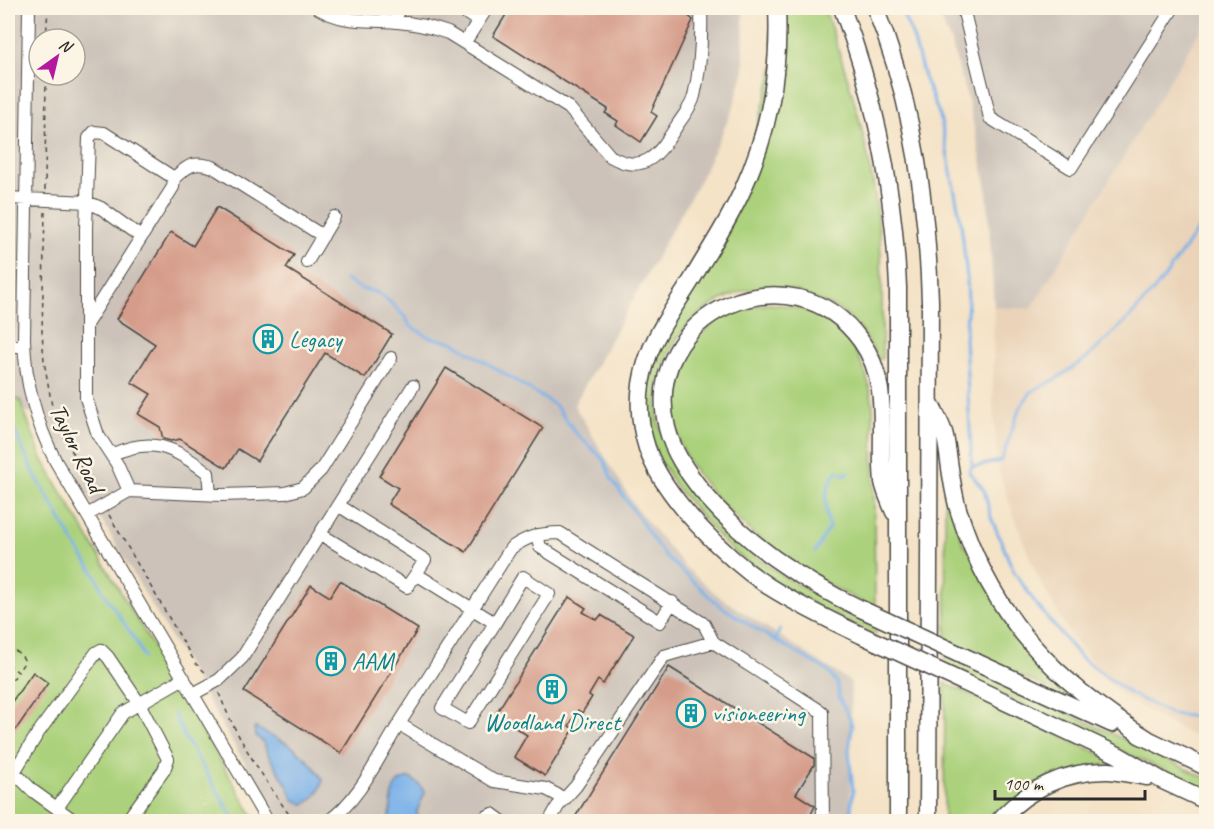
<svg xmlns="http://www.w3.org/2000/svg" width="1214" height="829" font-family="Caveat,sans-serif">
  <rect width="100%" height="100%" fill="#fcf5e5"/>
  <filter id="ink" filterUnits="userSpaceOnUse"><feTurbulence type="fractalNoise" baseFrequency=".0167" numOctaves="2"/><feDisplacementMap in="SourceGraphic" scale="12" xChannelSelector="R" yChannelSelector="G"/><feConvolveMatrix kernelMatrix="1 2 1 2 8 2 1 2 1" color-interpolation-filters="sRGB"/></filter>
  <filter id="wash" filterUnits="userSpaceOnUse"><feTurbulence type="fractalNoise" baseFrequency=".008" numOctaves="4" result="noise"/><feDisplacementMap in="SourceGraphic" scale="24" xChannelSelector="R" yChannelSelector="G"/><feGaussianBlur stdDeviation="1.35" result="paint"/><feColorMatrix in="noise" values="0 0 0 0 0 0 0 0 0 0 0 0 0 0 0 0 0 1.4 0 .05"/><feComposite in="paint" operator="in"/></filter>
  <g filter="url(#wash)">
    <rect width="100%" height="100%" fill="#f4e3c7"/>
    <path fill="#ead3b8" d="M1206 21V742L1157 717 1122 695 1109 683 1071 636 1039 580 1019 530 999 473 993 408 994 307 1031 309Z"/>
    <path fill="#ccc2b9" fill-rule="evenodd" d="M8 8H743L744 70 733 109 701 178 574 405 636 508 686 568 721 598 851 682 850 821H279L58 446 46 417 24 411 20 400 8 395ZM39 39H75V75H39Z
      M936 8H1206V21L1031 309 994 307 987 188 969 103 950 40Z"/>
    <path fill="#abd17c" stroke="#6b7e54" stroke-width="1.5" d="M784 8H824C851 83 874 160 880 240 883 279 882 319 882 359H878C872 347 866 334 856 324 844 311 830 305 814 299 807 296 800 292 792 290 772 285 749 288 730 296 677 319 650 370 659 426L714 516 731 534 763 562 796 584 876 623V635L826 611 764 575 725 544 677 488 656 454 645 412 654 358 730 225 785 28Z
      M770 304C832 307 865 346 873 406L875 608C844 593 811 577 783 557 749 533 705 491 685 455 669 425 671 383 687 353 702 323 737 306 770 304Z
      M8 395 20 400 42 459 256 821H8Z
      M945 498H949L963 543 1070 693 1068 698 946 641Z
      M945 655 1206 778V790L944 668Z
      M945 683 1115 761 1113 765H1097L990 821 944 822Z"/>
    <path fill="#7ab1e9" stroke="#526e8a" stroke-width="1.5" d="M254 728H257C265 734 274 736 282 741 298 748 314 765 323 780 319 792 316 799 304 804L294 800 287 785 267 753 264 743 255 735Z
      M410 778 419 784 425 793 417 811 418 821H388C395 806 385 781 410 778Z"/>
    <g fill="none" stroke-linecap="round" stroke-linejoin="round">
      <path stroke="#7ab1e9" stroke-width="3" d="M900 8 913 37 924 77 940 116 961 223 967 278 968 301 965 339 972 467 969 472 984 490 991 517 1013 570 1036 604 1080 657 1129 693 1171 714 1198 717 1206 721
        M345 280 362 289 376 292 389 301 406 318 410 326 429 337 453 342 555 405 575 432 604 460 611 478 664 555 719 605 761 632 827 670 837 683 839 698 850 718 852 726 849 751 853 791 851 809 853 822
        M8 410 9 419 33 471 77 548 96 576 103 592 136 641 144 658
        M972 467 1001 461 1020 407 1032 391 1056 379 1087 358 1131 316 1161 282 1206 218
        M815 552 829 528C825 505 822 491 837 471L845 475 849 472
        M776 640 780 629
        M174 714 185 738 236 822
        M1199 718 1206 700"/>
    </g>
    <g id="blocks">
      <path fill="#d69c8a" d="M510 8H689L685 13 693 20 651 112 657 116 641 142 616 125 618 121 605 113 608 109 493 36Z
        M217 207 294 255 286 268 392 334 365 378 325 353 257 461 238 449 226 468 180 439 171 441 163 439 160 427 138 414 151 394 131 382 155 344 117 319 171 232 193 246Z
        M446 368 543 428 466 552 388 504 398 488 379 476Z
        M340 581 418 629 341 753 244 692 311 585 330 597Z
        M569 597 586 608 583 612 597 620 601 615 634 635 603 684 598 680 589 695 592 697 582 713 578 710 569 726 574 729 545 776 514 757 527 735 495 715Z
        M669 667 814 758V765L796 794 815 806 807 822H572Z
        M33 672 48 683 8 741V707Z"/>
    </g>
  </g>
  <g filter="url(#ink)">
    <use href="#blocks" fill-opacity="0" stroke="#494742" stroke-width="1.5"/>
    <g fill="none" stroke-linecap="round" stroke-linejoin="round">
      <g stroke="#494742" stroke-width="14">
        <path id="minor" d="M29 8 24 339C25 382 36 423 56 462L268 822
          M318 8C345 24 367 19 397 22 415 23 431 27 448 33L569 108 610 156C646 177 660 152 678 124 683 116 692 106 694 96 701 67 702 37 701 8
          M461 8 463 11 478 21
          M963 8 990 118 1071 168 1173 8
          M396 22 398 8
          M465 42 487 8
          M174 178C189 165 193 161 213 167L323 236
          M8 198 87 202 101 208 141 237
          M307 262 334 217
          M87 323 173 187 174 178 104 133 94 132 89 138 86 229V398L98 435 117 464 129 491
          M8 346H24
          M413 386 338 505 425 560 416 574 495 623 523 577 549 594 468 723 442 708 495 623
          M111 455C152 436 174 447 208 473L210 494
          M87 515 129 491 221 495 285 493 303 488 321 470 391 358
          M320 534 407 587 416 574
          M537 535 540 547 660 622 672 602
          M193 694 219 680 242 658 338 505
          M565 799 546 789 494 781 399 724 511 548C527 537 540 533 560 533L704 624 713 642
          M57 808 123 713 184 678
          M76 822 33 791 14 772 38 733 96 653 101 650 108 657 139 703 168 759 164 770 126 822
          M327 822C359 801 379 756 399 724
          M484 822 486 817 492 814 503 822
          M549 822 558 806 576 786 664 656 713 642 822 712 823 822"/>
      </g>
      <g stroke="#494742" stroke-width="19">
        <path id="highway" d="M777 8C780 70 769 132 743 189 730 219 711 247 694 276 678 303 655 332 646 363 637 391 638 420 647 448 663 497 726 558 768 586 798 605 829 620 861 635
          M842 8C876 98 894 191 898 287V822
          M875 8C913 101 927 201 930 301L928 822
          M932 406C936 416 943 426 945 436 950 461 951 487 959 512 993 619 1055 681 1148 739
          M861 609C799 579 746 544 702 491 687 472 673 452 667 428 639 313 793 245 861 341 892 384 878 434 883 482 885 492 890 502 894 512
          M963 656 1112 724
          M963 682 1118 755 1163 781 1206 801
          M1139 735 1206 767
          M998 822C1026 789 1067 770 1109 771 1122 772 1134 775 1147 777"/>
      </g>
      <path stroke="#494742" stroke-width="1.5" stroke-dasharray="4.5 4.5" stroke-linecap="butt" d="M46 39 48 8
        M45 190 46 75
        M45 212 42 331 44 361 53 412 66 441 97 495
        M109 515 196 664 207 674
        M8 645 21 655 25 661 18 672
        M8 664 18 672 8 686
        M219 693C236 739 267 782 294 822"/>
      <use href="#minor" stroke="#fff" stroke-width="12"/>
      <use href="#highway" stroke="#fff" stroke-width="16"/>
      <g stroke="#494742" stroke-width="19" stroke-linecap="butt">
        <path id="highway-bridge" d="M861 609 963 656
          M861 635 963 682"/>
      </g>
      <use href="#highway-bridge" stroke="#fff" stroke-width="16"/>
    </g>
  </g>
  <defs>
    <g id="building-ring" transform="scale(1.5)"><circle r="9.5" fill="#fcf5e5" stroke="#0f9aa8" stroke-width="1.5"/><path d="M-4-6H4V6H1V3H-1V6H-4ZM-2.5-4.3h1.7v1.8h-1.7ZM.8-4.3h1.7v1.8H.8ZM-2.5-1h1.7V.8h-1.7ZM.8-1h1.7V.8H.8Z" fill="#0f9aa8"/></g>
  </defs>
  <g fill-rule="evenodd">
    <use href="#building-ring" x="268" y="339"/>
    <use href="#building-ring" x="331" y="661"/>
    <use href="#building-ring" x="552" y="689"/>
    <use href="#building-ring" x="691" y="713"/>
  </g>
  <g text-anchor="middle" stroke-width="5" stroke-linejoin="round" paint-order="stroke">
    <g font-size="24" fill="#0d838f" stroke="#fcf5e5" text-anchor="start">
      <text x="289" y="347">Legacy</text>
      <text x="352" y="669">AAM</text>
      <text x="712" y="721">visioneering</text>
      <text x="552" y="730" text-anchor="middle">Woodland Direct</text>
    </g>
    <g font-size="24" fill="#2b2b2b" stroke="#fcf5e5">
      <text transform="translate(77 448) rotate(64)" y="8">Taylor Road</text>
    </g>
  </g>
  <rect width="1214" height="829" fill="none" stroke="#fcf5e5" stroke-width="30"/>
  <g transform="translate(57 57) rotate(34)"><circle r="28" fill="#fcf5e5" stroke="#a8a49b" stroke-width="1.5"/>
  <path d="M0-4.5L10 22L0 15L-10 22Z" fill="#b5179e"/>
  <text y="-9" font-size="16" font-weight="bold" text-anchor="middle" fill="#2b2b2b">N</text>
  </g>
  <path d="M995 790v9h150v-9" fill="none" stroke="#2b2b2b" stroke-width="3"/>
  <text x="1004" y="790" font-size="18" fill="#2b2b2b" stroke="#fcf5e5" stroke-width="4.5" paint-order="stroke">100 m</text>
</svg>
